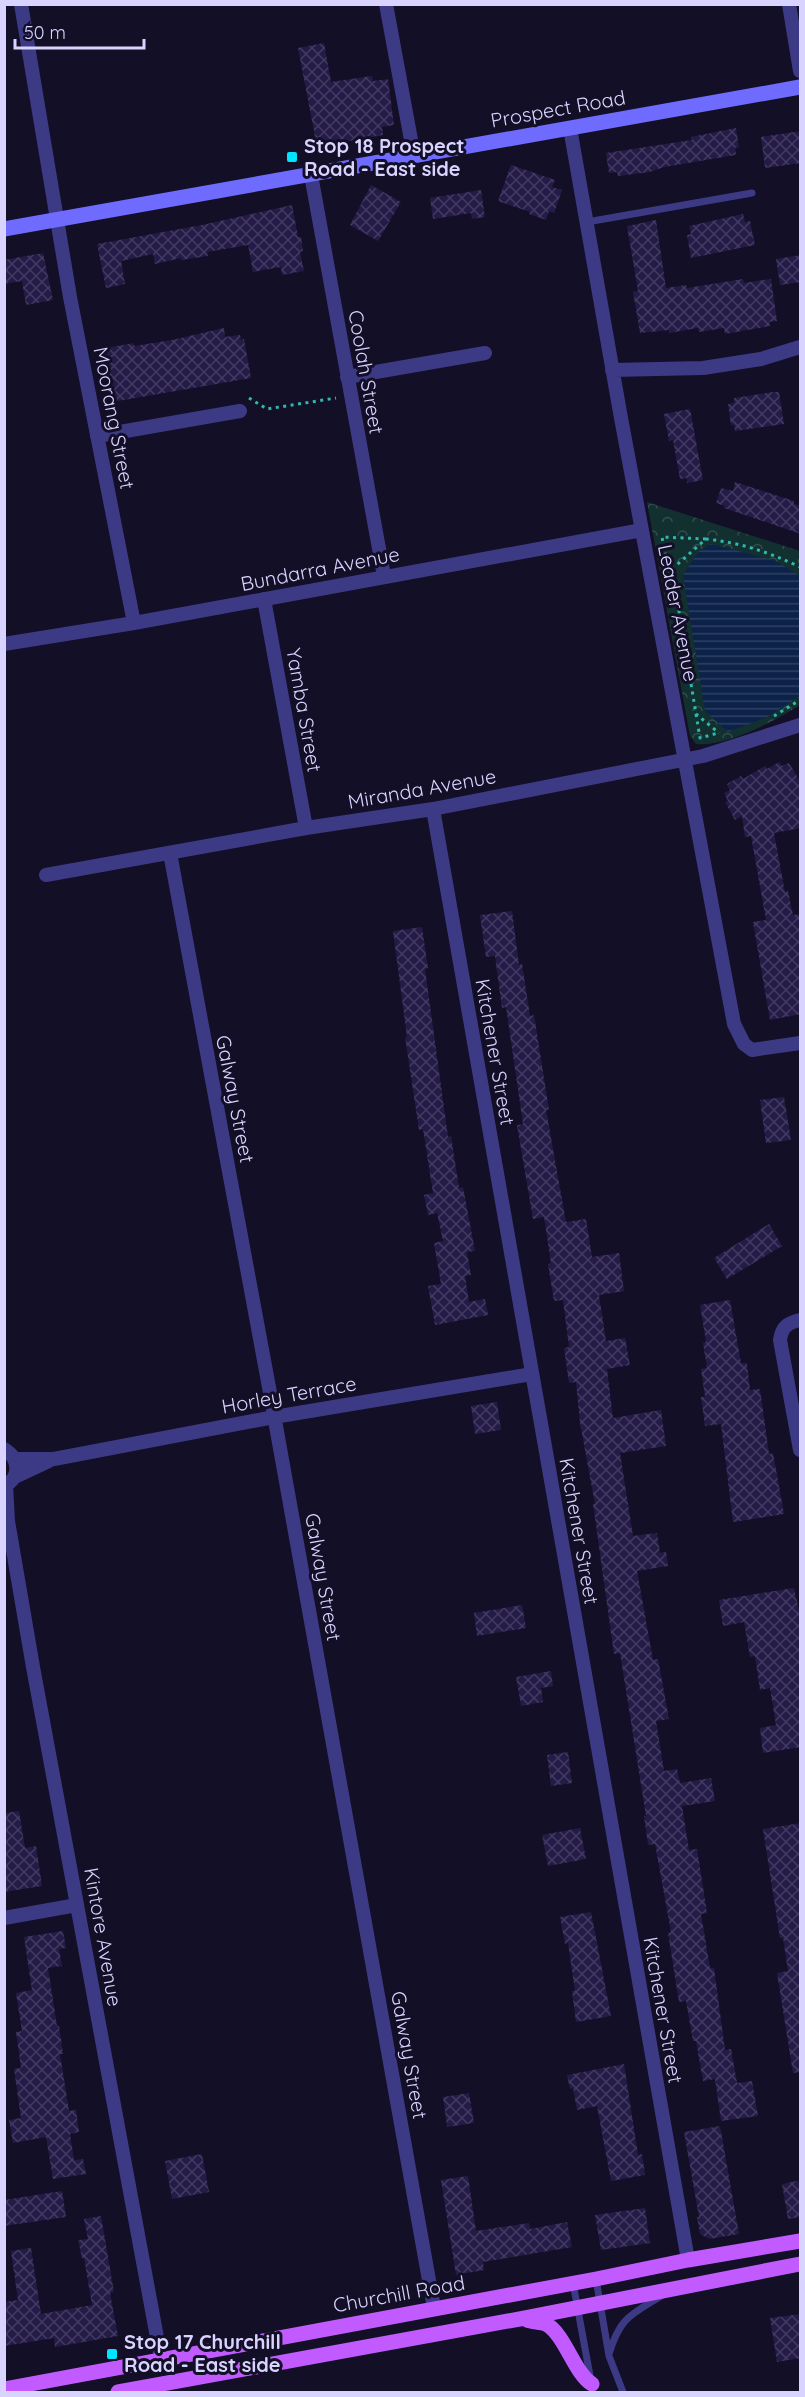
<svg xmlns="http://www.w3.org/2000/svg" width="805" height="2397" font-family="Quicksand,sans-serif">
  <defs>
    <pattern id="park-crowns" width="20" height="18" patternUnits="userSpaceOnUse" patternTransform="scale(1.5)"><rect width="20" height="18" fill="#12302f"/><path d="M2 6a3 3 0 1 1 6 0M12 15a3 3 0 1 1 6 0" fill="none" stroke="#344d4e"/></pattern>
    <pattern id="water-rules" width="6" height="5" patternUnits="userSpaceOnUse" patternTransform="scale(1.5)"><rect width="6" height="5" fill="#0c2248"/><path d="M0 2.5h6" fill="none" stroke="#2f4163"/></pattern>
    <pattern id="building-cross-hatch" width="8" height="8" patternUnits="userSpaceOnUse" patternTransform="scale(1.5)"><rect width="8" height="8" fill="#241b47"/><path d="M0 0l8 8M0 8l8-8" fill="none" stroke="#433b63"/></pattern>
  </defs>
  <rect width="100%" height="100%" fill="#130f26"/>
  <path fill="url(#park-crowns)" d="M647 502 800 551V705C775 721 726 747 696 744L690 736Z"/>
  <path fill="url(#water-rules)" d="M711 544 776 561 800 576V696L767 717 728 732 705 711 683 575 699 551Z"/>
  <path fill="url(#building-cross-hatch)" d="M324 43 331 82 372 76 373 81 388 79 394 125 382 127 383 135 317 147 298 48Z
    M736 128 739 147 735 148 736 155 664 167 650 172 618 176 617 172 609 173 606 153 692 140 691 137Z
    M801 131V163L765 168 761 137Z
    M511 165 555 180 552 187 562 190 554 213 549 211 546 220 529 214 530 212 498 201Z
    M371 185 401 202 378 241 350 225Z
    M481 190 485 217 472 219 471 213 433 219 430 198Z
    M292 205 298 237H301L303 251 300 252 304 271 282 275 281 267 253 272 248 245 207 252 208 256 181 260V258L155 264 153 254 121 261 125 284 106 288 97 244 202 225Z
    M743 214 745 222 750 221 755 245 691 258 687 235 691 234 689 226Z
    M656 220 666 288 686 285 687 288 743 279 744 283 771 279 777 321 769 322 770 326 725 334 724 328 699 332 698 328 669 333V330L640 333 633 292 638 291 627 226Z
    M43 253 53 300 26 305 22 281 4 284V260Z
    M801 255V282L780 285 776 259Z
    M224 328 225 337 240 335 241 340 244 339 251 378 112 402 101 349 134 343V346L172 340Z
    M773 392H779L784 424 735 431 734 425H731L728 404 734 403V398Z
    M690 409 703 480 687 483V478L680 479 673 440 669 441 664 414Z
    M735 482 794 501V504L801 506V534L724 508 725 506 716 503 721 488 733 491Z
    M779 762 782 766 789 763 801 783V828L774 833 785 892 788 891 793 915 801 914V1014L770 1020 753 922 766 920 751 836 745 837 742 816 735 820 725 802 728 801 724 793 730 790 727 784 741 776 743 779 765 766 767 769Z
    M512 911 519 965 522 964 530 1016 534 1015 549 1110H546L566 1222 586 1219 592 1257 619 1253 624 1291 599 1295 606 1341 625 1338 630 1365 607 1369 613 1418 661 1410 666 1446 620 1453 633 1536 657 1533 660 1553 666 1552 668 1566 637 1571 653 1660 658 1659 669 1719 656 1721 664 1771 677 1769 680 1783 711 1778 715 1801 682 1806 689 1850 697 1849 707 1913 701 1914 710 1968H714L725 2050 731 2049 737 2083 752 2081 758 2116 721 2121 715 2079 703 2081 696 2041H693L686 2001 679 2002 668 1933 671 1932 655 1844 648 1845 644 1816H646L620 1653 614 1654 593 1504H595L580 1423 576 1382 569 1383 564 1348 569 1347 563 1300 554 1301 548 1264 551 1263 544 1217 533 1219 517 1125 523 1124 506 1007 502 1008 495 956 486 957 480 915Z
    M422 927 428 968 425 969 448 1137 451 1136 459 1188 463 1187 475 1251 467 1252 471 1275 465 1276 469 1302 485 1299 488 1315 435 1325 428 1286 441 1284 434 1243 443 1241 437 1213 428 1215 424 1195 433 1193 423 1129 419 1130 405 1037H407L393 931Z
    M784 1097 791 1140 766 1143 760 1100Z
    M769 1224 782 1246 727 1279 714 1258Z
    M730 1300 741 1363H747L750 1390 760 1389 769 1454 773 1453 784 1514 733 1522 721 1424 705 1426 701 1397H705L701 1369 707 1368 703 1343 706 1342 700 1305Z
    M497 1402 501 1430 475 1434 471 1406Z
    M794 1588 801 1619V1747L763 1753 760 1728 776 1725 770 1688 760 1690 755 1656 750 1657 744 1622 723 1626 719 1600Z
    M522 1605 526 1628 477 1636 474 1613Z
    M551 1671 553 1686 541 1688 543 1702 521 1706 516 1677Z
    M568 1752 572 1783 551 1786 547 1755Z
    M19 1811 25 1848 36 1846 42 1886 4 1892V1813Z
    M801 1823V2072L793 2073 777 1973 788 1971 783 1938H780L763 1829Z
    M580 1828 586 1859 548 1866 542 1835Z
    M591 1912 611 2016 576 2022 572 1991H575L568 1943 565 1944 560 1917Z
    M63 1931 66 1948 59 1949 62 1966 48 1968 57 2026H59L63 2054H60L69 2111 76 2110 79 2132 70 2134 74 2160 83 2159 86 2174 53 2179 46 2137 13 2143 9 2120 21 2118 14 2069 21 2068 16 2032 22 2031 16 1993 32 1990 24 1937Z
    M624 2064 638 2155 642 2154 645 2175 611 2181 597 2106 577 2110 573 2088 570 2089 567 2075Z
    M469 2093 474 2123 447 2127 443 2097Z
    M720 2126 739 2234 709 2239 700 2234 697 2217H699L684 2132Z
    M202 2154 209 2192 172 2199 165 2161Z
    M468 2176 476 2231 529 2223 530 2229 567 2222 572 2247 483 2262 484 2270 456 2275 441 2180Z
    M801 2180V2217L788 2219 782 2184Z
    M62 2191 66 2217 4 2226V2200Z
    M645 2208 650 2243 601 2250 595 2215Z
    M101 2216 114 2292 110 2293 118 2336 55 2347 54 2338 4 2346V2302L18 2300 11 2251 31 2248 41 2314 92 2305 84 2258H82L78 2240 88 2239 84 2219Z
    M801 2314V2358L777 2362 770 2318Z"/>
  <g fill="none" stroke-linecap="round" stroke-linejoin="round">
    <path stroke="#2fb8b0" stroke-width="3" stroke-dasharray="3 4.5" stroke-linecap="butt" d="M249 398 267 409 336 398
      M706 539 662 537 667 563 672 569 696 714 719 733
      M672 569 706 539C742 543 768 552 800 567
      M696 714 700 738 718 733
      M774 716 800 700"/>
    <path stroke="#3d3a85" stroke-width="7" d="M587 222 752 193
      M596 2279 609 2356 623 2392
      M573 2283 593 2392
      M609 2354C620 2317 631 2315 661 2296"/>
    <path stroke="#3d3a85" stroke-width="14" d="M21 4 70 297 134 623
      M386 4 414 156
      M789 4 800 71
      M570 128 621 418 734 1024 744 1044 752 1050 800 1043
      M311 175 384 576
      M612 370 703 368 761 359 800 347
      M347 377 485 353
      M97 436 240 411
      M264 599 306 828
      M4 644 134 623 642 530
      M433 809 688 2260
      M170 853 271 1398 434 2308
      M46 875 306 828 433 809 703 756 800 725
      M800 1320C787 1323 782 1327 780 1340L800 1450
      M4 1449C19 1458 22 1477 4 1486
      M15 1459H54L274 1417 532 1374
      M15 1477 49 1461
      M6 1485 8 1521 33 1667 161 2359
      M4 1918 77 1905"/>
    <path stroke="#6f6bff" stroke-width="15" d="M4 229 800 87"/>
    <path stroke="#c25bff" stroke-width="15" d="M527 2320C532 2322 541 2322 546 2324 565 2334 574 2373 592 2384
      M4 2389 596 2279 688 2260 800 2241
      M118 2392 525 2318 800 2264"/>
  </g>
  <g fill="#00e5ff" stroke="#130f26" stroke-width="2">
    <rect x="286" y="151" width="12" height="12" rx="3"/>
    <rect x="106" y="2348" width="12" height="12" rx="3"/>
  </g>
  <g text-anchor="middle" stroke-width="6" stroke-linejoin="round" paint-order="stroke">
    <g font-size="20" fill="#d9d4ff" stroke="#130f26">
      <text transform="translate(558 109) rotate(-10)" y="7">Prospect Road</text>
      <text transform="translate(366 372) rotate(80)" y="7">Coolah Street</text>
      <text transform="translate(114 418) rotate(79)" y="7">Moorang Street</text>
      <text transform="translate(320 569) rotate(-11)" y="7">Bundarra Avenue</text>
      <text transform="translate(678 613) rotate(79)" y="7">Leader Avenue</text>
      <text transform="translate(304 710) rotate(80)" y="7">Yamba Street</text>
      <text transform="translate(422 789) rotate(-10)" y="7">Miranda Avenue</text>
      <text transform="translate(495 1052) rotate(80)" y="7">Kitchener Street</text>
      <text transform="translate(235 1099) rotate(79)" y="7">Galway Street</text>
      <text transform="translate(289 1395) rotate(-10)" y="7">Horley Terrace</text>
      <text transform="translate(579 1531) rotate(80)" y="7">Kitchener Street</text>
      <text transform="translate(323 1577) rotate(80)" y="7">Galway Street</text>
      <text transform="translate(103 1937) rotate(80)" y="7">Kintore Avenue</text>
      <text transform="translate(663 2010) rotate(80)" y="7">Kitchener Street</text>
      <text transform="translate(409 2055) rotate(80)" y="7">Galway Street</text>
      <text transform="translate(399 2294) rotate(-10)" y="7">Churchill Road</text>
    </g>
    <g font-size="20" font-weight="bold" fill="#d9d4ff" stroke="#130f26" text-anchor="start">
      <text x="304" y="153">Stop 18 Prospect<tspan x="304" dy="23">Road - East side</tspan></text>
      <text x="124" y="2349">Stop 17 Churchill<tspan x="124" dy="23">Road - East side</tspan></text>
    </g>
  </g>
  <rect width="805" height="2397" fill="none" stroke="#d9d4ff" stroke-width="12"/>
  <path d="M15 39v9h129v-9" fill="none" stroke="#d9d4ff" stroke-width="3"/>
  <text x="24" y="39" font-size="18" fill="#d9d4ff" stroke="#130f26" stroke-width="4.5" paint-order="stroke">50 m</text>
</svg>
